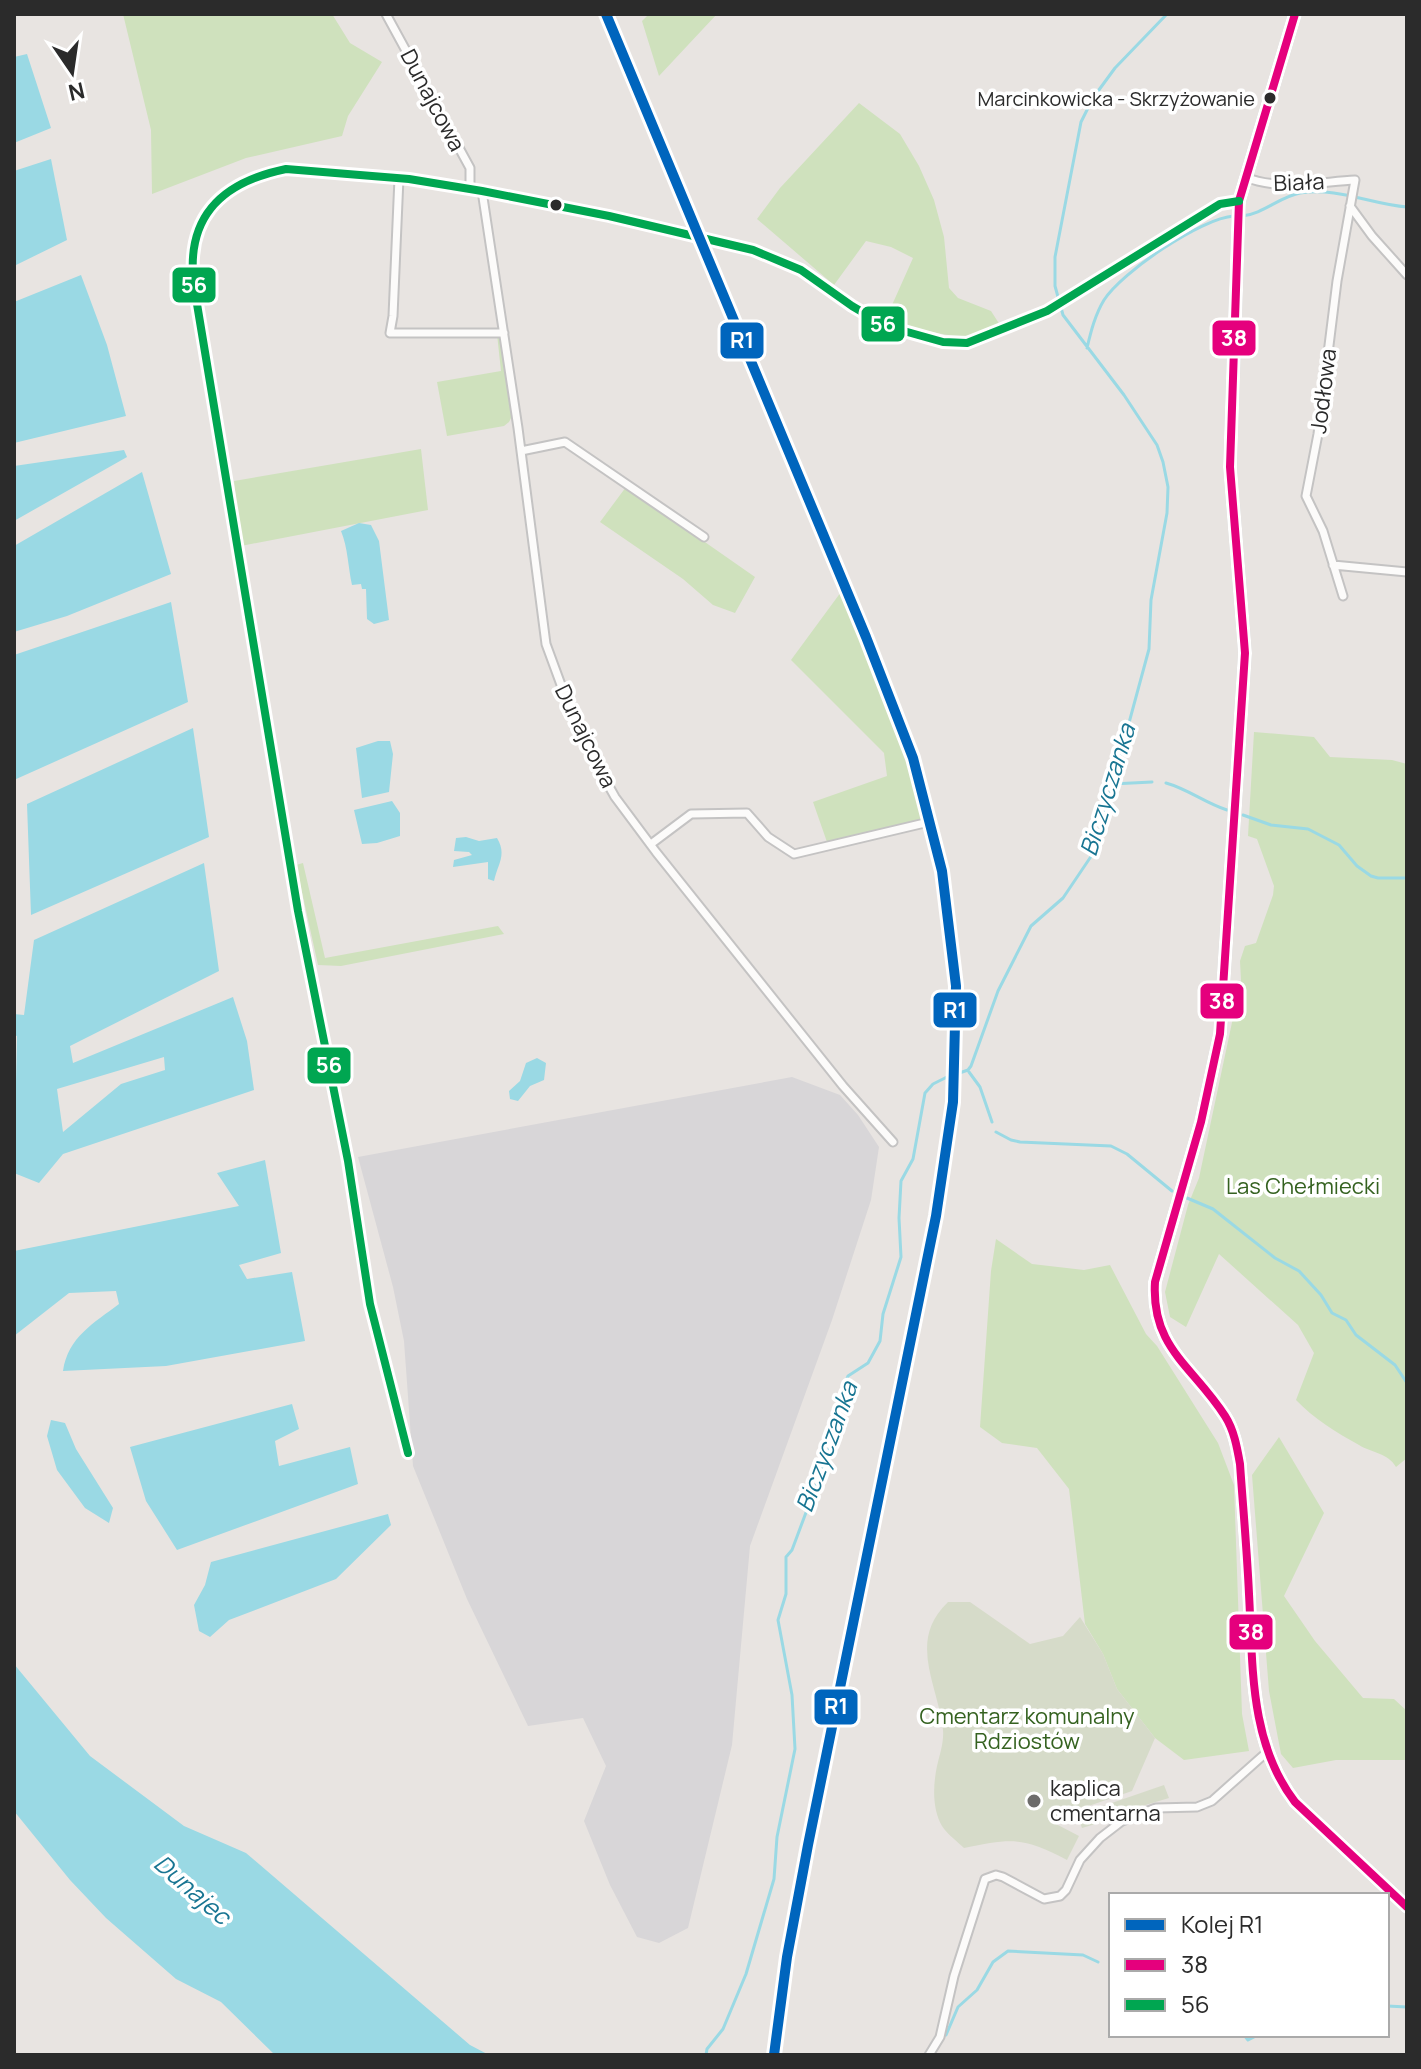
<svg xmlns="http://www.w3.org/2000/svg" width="1421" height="2069" font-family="Manrope,sans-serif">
  <rect width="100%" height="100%" fill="#e8e4e1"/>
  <path fill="#d8d6d8" d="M792 1077 840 1095 858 1115 879 1147 871 1200 832 1320 750 1546 732 1745 688 1928 659 1943 637 1937 610 1885 584 1821 606 1766 583 1718 528 1726 467 1599 413 1466 404 1341 393 1287 358 1157Z"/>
  <path fill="#cfe1bd" d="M123 14H332L350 43 382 62 348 116 342 136 246 158 152 194 151 130Z
    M649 14H717L659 76 642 21Z
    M859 103 900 134 919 166 934 200 944 237 949 288 958 298 991 311 1000 325C970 346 931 332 899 323V318L888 314 913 258 891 247 866 241 834 285 757 219 780 188Z
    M497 334 502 340 512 416 509 422 504 426 447 436 437 382 501 371Z
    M421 449 428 510 241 546 234 481Z
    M626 487 755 577 735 613 713 605 683 579 600 522Z
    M841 592 909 761 922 820 827 842 813 802 887 776 884 753 791 660Z
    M1254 732 1314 737 1330 757 1392 760 1407 764V1458L1396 1467C1388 1453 1372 1453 1359 1445 1337 1433 1313 1418 1296 1400L1314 1353 1298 1325 1219 1254 1186 1327 1170 1317 1165 1292 1188 1205 1199 1178 1241 980 1240 961 1245 946 1256 943 1273 895 1274 886 1257 839 1248 836Z
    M303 863 325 958 498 926 504 934 341 966 318 965 296 865Z
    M996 1239 1032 1264 1084 1270 1110 1265 1146 1334 1157 1346 1218 1443 1234 1485 1242 1714 1249 1751 1184 1760 1155 1738 1117 1689 1103 1654 1085 1624 1069 1489 1037 1448 1002 1443 980 1427 991 1271Z
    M1279 1437 1324 1513 1284 1596 1315 1641 1363 1698 1394 1699 1407 1711V1760H1336L1293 1768 1281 1754 1269 1691 1252 1475Z"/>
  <path fill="#d6dbc9" d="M948 1602H970L1030 1644 1063 1636 1080 1617 1103 1654 1117 1689 1155 1738 1132 1791 1077 1810 1066 1806 1056 1824 1079 1836 1067 1860C1023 1837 1013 1838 964 1848 958 1842 947 1834 942 1826 932 1809 933 1785 937 1766 940 1754 944 1742 943 1730 938 1684 907 1641 948 1602Z
    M1164 1785 1169 1798 1122 1812V1816L1082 1828 1077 1815Z"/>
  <path fill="#9ad9e4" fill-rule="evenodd" d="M27 54 51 128 14 143V57Z
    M51 159 67 240 14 266V171Z
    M81 275 107 345 126 416 14 443V302Z
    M124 450 127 457 14 521V466Z
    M142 472 171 574 67 616 14 632V546Z
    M359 523 371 525 379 541 389 620 374 624 367 619 366 589H362L361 584 352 585C348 567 348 548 341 531Z
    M171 602 188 702 14 780V655Z
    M193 728 209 837 31 915 27 804Z
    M378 741H390L393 754 389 792 362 798 356 748Z
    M392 801 400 813V836L377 843 362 844 354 810Z
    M466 837 479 841 497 838C507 855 498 863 494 881L488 879V862L453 867 454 860 472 855 469 852 454 851 456 838Z
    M204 863 219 971 70 1046 73 1063 233 997 247 1041 254 1090 63 1154 39 1183 14 1173 17 1036 14 1035V1014L24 1015 34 940ZM164 1057 165 1070 121 1084 63 1132 57 1089Z
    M537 1058 546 1063 544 1080 530 1086 518 1101 510 1099 509 1091 520 1081 526 1063Z
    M265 1160 281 1253 239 1265 247 1279 292 1272 305 1341 166 1366 63 1371C68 1337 94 1323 119 1304L116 1291 69 1293 14 1336V1251L239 1206 217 1173Z
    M292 1404 299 1429 275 1441 279 1466 350 1447 358 1484 177 1550 146 1501 130 1447Z
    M51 1420 65 1423 76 1449 113 1508 109 1523 85 1508 57 1470 47 1436Z
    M388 1514 391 1525 336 1579 229 1620 210 1637 199 1631 194 1605 205 1585 211 1562Z
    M14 1664 90 1756 184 1826 246 1853 470 2045 489 2055H275L221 2002 176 1979 106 1918 70 1880 14 1811Z"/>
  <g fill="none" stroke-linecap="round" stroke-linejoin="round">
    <path stroke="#9ad9e4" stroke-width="3" d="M1242 216C1263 214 1279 197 1300 193 1338 187 1370 204 1407 207
      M1087 348C1091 331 1095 315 1104 300 1122 272 1201 218 1234 216
      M1166 783C1188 789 1205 803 1227 810
      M1112 784 1152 782
      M1243 815 1271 825 1308 829 1339 845 1357 866 1371 876 1378 878H1407
      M969 1072 980 1087 992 1122
      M996 1132 1011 1140 1020 1142 1111 1146 1127 1154 1172 1191
      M1187 1198 1213 1209 1275 1258 1299 1271 1321 1295 1332 1313 1346 1320 1356 1335 1395 1365 1407 1383
      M1110 1969 1111 1970
      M1387 2006 1407 2007
      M946 2035 958 2007 977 1990 993 1962 1008 1951 1083 1955 1098 1962
      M1244 2035 1248 2040 1258 2035
      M706 2055 707 2049 723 2029 746 1974 774 1879 777 1837 795 1749 792 1695 778 1620 786 1594V1557L792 1550 826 1459 834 1434 835 1408 848 1376 868 1363 880 1341 883 1314 901 1257 899 1218 901 1181 913 1159 925 1093 933 1084 945 1078 968 1070 971 1066 998 991 1031 926 1063 898 1094 852 1149 649 1151 600 1167 513 1168 487 1163 462 1157 445 1124 395 1063 315 1055 286V257L1081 122 1093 98 1115 68 1167 14"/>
    <g stroke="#c4c3c3" stroke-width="11">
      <path id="street" d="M386 14 470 168V189
        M1245 177C1280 191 1319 182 1355 180L1337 281 1318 434 1306 496 1323 531 1343 596
        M399 178 393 316 390 333H504
        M482 191 518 428 546 644 578 731 615 797 656 852 843 1086 893 1142
        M1350 206 1372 236 1407 275
        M521 451 565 442 704 537
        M1333 565 1407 572
        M651 844 691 814 747 813 768 837 794 854 929 822
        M408 1453 370 1304 348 1161 298 911 195 292C183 220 218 183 286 169L409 179 482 191 609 216 753 250 801 270 852 306 886 326 943 342 967 343 1047 311 1220 204 1239 201
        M929 2055 940 2037 954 1976 985 1879 996 1875 1003 1877 1044 1899 1060 1896 1066 1890 1080 1860 1100 1838 1122 1821 1156 1808 1197 1807 1212 1801 1267 1752"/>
    </g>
    <g stroke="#c4c3c3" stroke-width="14">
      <path id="secondary" d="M1295 14 1239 201 1230 467 1245 653 1220 1034 1201 1122 1155 1282C1151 1348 1193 1366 1225 1416 1234 1430 1237 1447 1240 1464 1243 1507 1247 1550 1249 1594 1253 1665 1249 1742 1295 1802L1407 1907"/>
    </g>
    <use href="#street" stroke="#fcfbfa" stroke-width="7"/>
    <use href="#secondary" stroke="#fcfbfa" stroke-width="10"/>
    <g stroke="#fff" stroke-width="14">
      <path id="bus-1" d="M1295 14 1239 201 1230 467 1245 653 1220 1034 1201 1122 1155 1282C1151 1348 1193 1366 1225 1416 1234 1430 1237 1447 1240 1464 1243 1507 1247 1550 1249 1594 1253 1665 1249 1742 1295 1802L1407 1907"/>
    </g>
    <g stroke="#fff" stroke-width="14">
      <path id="bus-2" d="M408 1453 370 1304 348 1161 298 911 195 292C183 220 218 183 286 169L409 179 482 191 609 216 753 250 801 270 852 306 886 326 943 342 967 343 1047 311 1220 204 1239 201"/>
    </g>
    <use href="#bus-1" stroke="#e5007d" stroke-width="8"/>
    <use href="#bus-2" stroke="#00a651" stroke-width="8"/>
    <g stroke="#fff" stroke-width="16">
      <path id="rail-1" d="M606 14 866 637 913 758 942 871 956 986 953 1102 936 1216 808 1845 787 1957 774 2055"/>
    </g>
    <use href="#rail-1" stroke="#0065bd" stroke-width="10"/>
  </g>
  <g fill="#2b2b2b" stroke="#fff" stroke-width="3">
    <circle cx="1270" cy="98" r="7"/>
    <circle cx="556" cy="205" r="7"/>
  </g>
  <circle fill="#6d6c6b" stroke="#fff" stroke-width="3" cx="1034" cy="1801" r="8"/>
  <g text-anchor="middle" stroke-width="7" stroke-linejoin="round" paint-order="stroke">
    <g font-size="20" fill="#2b2b2b" stroke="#fff" text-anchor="end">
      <text x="1255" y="106">Marcinkowicka - Skrzyżowanie</text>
    </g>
    <g font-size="22" fill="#2b2b2b" stroke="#fff">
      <text transform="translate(433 100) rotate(62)" y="8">Dunajcowa</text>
      <text transform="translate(1299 182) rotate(-2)" y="8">Biała</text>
      <text transform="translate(1323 391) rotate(-83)" y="8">Jodłowa</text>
      <text transform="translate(586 736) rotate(64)" y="8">Dunajcowa</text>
    </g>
    <g font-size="22" fill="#356220" stroke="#fff">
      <text x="1303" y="1194">Las Chełmiecki</text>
      <text x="1027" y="1724">Cmentarz komunalny<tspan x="1027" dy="25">Rdziostów</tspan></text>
    </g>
    <g font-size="22" fill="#2b2b2b" stroke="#fff" text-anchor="start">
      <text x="1050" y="1796">kaplica<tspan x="1050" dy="25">cmentarna</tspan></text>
    </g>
    <g font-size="24" font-style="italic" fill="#187592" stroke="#fff">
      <text transform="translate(1108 790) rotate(-73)" y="8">Biczyczanka</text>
      <text transform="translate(827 1447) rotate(-70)" y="8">Biczyczanka</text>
      <text transform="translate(192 1890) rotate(41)" y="8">Dunajec</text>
    </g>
  </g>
  <g stroke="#fff" stroke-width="3">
    <rect x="171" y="266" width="46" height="38" rx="8" fill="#00a651"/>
    <rect x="860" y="305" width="46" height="38" rx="8" fill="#00a651"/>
    <rect x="1211" y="319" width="46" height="38" rx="8" fill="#e5007d"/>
    <rect x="719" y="321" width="46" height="39" rx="8" fill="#0065bd"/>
    <rect x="1199" y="982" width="46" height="38" rx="8" fill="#e5007d"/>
    <rect x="932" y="991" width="46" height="38" rx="8" fill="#0065bd"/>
    <rect x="306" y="1046" width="46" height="39" rx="8" fill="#00a651"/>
    <rect x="1228" y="1613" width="46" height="38" rx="8" fill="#e5007d"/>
    <rect x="813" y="1688" width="46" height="38" rx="8" fill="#0065bd"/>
  </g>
  <g font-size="22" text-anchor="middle" font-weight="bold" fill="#fff">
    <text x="194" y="293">56</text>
    <text x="883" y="332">56</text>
    <text x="1234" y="346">38</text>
    <text x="742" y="348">R1</text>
    <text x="1222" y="1009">38</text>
    <text x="955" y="1018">R1</text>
    <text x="329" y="1073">56</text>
    <text x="1251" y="1640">38</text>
    <text x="836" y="1714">R1</text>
  </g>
  <rect width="1421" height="2069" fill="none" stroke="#2b2b2b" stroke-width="32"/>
  <rect x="1109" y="1893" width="280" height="144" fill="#ffffff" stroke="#aaaaaa" stroke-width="2"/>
  <rect x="1125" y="1919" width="40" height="12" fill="#0065bd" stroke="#aaaaaa" stroke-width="2"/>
  <text x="1181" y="1933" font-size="24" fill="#2b2b2b">Kolej R1</text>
  <rect x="1125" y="1959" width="40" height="12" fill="#e5007d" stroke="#aaaaaa" stroke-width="2"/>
  <text x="1181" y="1973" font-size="24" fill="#2b2b2b">38</text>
  <rect x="1125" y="1999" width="40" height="12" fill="#00a651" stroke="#aaaaaa" stroke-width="2"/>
  <text x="1181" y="2013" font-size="24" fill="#2b2b2b">56</text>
  <g transform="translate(72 72) rotate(167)" stroke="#ffffff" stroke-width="6" paint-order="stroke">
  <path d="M0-6L14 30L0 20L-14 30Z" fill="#2b2b2b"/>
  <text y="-12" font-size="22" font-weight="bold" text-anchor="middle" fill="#2b2b2b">N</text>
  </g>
</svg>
